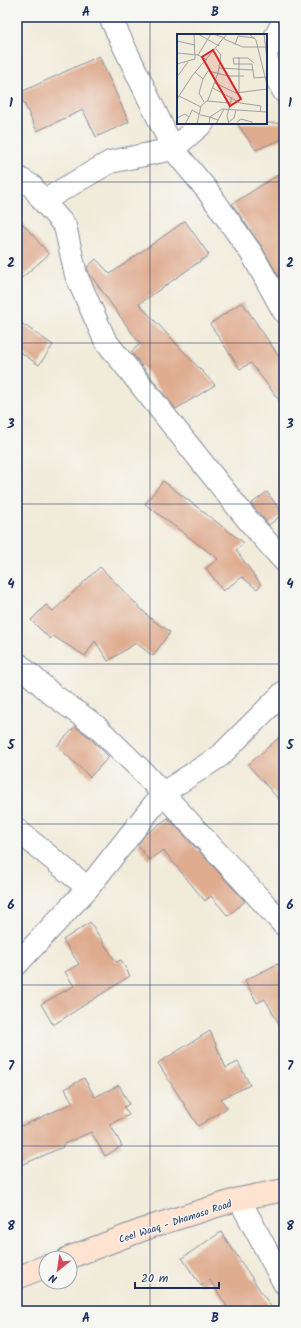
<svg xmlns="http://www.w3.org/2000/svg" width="301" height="1328" font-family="Kalam,sans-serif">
  <rect width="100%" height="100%" fill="#f6f6f2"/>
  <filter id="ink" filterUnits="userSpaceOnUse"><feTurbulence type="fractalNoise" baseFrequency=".025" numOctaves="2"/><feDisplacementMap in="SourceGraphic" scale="8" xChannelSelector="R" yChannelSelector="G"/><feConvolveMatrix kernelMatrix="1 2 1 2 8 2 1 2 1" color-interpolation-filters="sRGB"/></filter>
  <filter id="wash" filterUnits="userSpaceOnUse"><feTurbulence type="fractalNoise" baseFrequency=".012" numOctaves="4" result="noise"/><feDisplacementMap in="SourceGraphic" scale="16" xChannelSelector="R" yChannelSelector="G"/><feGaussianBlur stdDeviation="0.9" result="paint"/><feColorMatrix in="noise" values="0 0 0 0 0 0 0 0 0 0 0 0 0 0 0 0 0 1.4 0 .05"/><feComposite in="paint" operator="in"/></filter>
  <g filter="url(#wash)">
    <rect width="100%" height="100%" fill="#f1ebda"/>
    <g id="blocks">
      <path fill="#dfac90" d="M99 56 129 122 96 137 83 110 37 131 19 93Z
        M237 123H284V138L256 150Z
        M284 171V283L276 272 262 247 232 204Z
        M17 217 49 254 17 282Z
        M185 221 209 255 139 304 215 385 176 409 131 352 140 344 89 273 87 267 96 259 110 274Z
        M242 302 284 364V407L251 363 240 369 210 324Z
        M17 320 53 345 39 365 17 350Z
        M163 481 244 543 236 550 261 585 257 589 242 577 223 591 206 568 218 559 145 504Z
        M267 492 283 514 269 525 251 504Z
        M100 567 150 618 170 632 153 656 136 643 108 661 95 641 85 656 53 636 50 639 31 620 46 605 53 611Z
        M75 727 88 736 109 757 90 777 57 746Z
        M284 733V805L248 765Z
        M168 818 245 901 228 916 211 896 205 901 163 850 149 860 138 845 145 835Z
        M90 922 116 962 121 960 130 976 53 1025 41 1004 74 986 65 972 79 964 63 940Z
        M278 964 284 977V1033L265 999 257 1003 245 980Z
        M210 1031 226 1068 238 1062 250 1085 221 1099 227 1108 198 1126 158 1063Z
        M84 1078 95 1097 119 1085 129 1104 124 1107 129 1115 110 1124 122 1146 105 1156 91 1132 62 1145 63 1147 17 1167V1128L73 1103 65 1089Z
        M221 1232 274 1311H230L210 1280 201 1286 182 1258Z"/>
    </g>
  </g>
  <g filter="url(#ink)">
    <use href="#blocks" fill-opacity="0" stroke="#868d9c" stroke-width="1"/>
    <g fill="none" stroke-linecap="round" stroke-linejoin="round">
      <g stroke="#868d9c" stroke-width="24">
        <path id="street" d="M110 17 173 149 207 190 252 254 284 312
          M266 53 284 21
          M266 59 284 92
          M17 177 32 186 43 201 65 226 76 275 105 340 247 519 284 561
          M43 201 110 162 173 149 203 123
          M17 663 53 695 96 726 140 769 284 925
          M17 830 88 888
          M17 964 88 888 163 793 220 756 284 692
          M239 1199 284 1283"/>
      </g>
      <g stroke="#868d9c" stroke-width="24">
        <path id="secondary" d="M68 1258 153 1226 239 1199 284 1190
          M17 1278 46 1266"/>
      </g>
      <use href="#street" stroke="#fff" stroke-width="22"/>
      <use href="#secondary" stroke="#fee3d1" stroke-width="22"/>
    </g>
  </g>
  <path fill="none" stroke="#1b2f5e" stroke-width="1" stroke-opacity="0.55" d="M150 17V1311M17 182H284M17 343H284M17 504H284M17 664H284M17 824H284M17 985H284M17 1146H284"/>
  <g text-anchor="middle" stroke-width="3" stroke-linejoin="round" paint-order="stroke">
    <g font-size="10" fill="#1b2f5e" stroke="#f6f6f2">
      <text transform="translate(175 1221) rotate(-18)" y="4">Ceel Waaq - Dhamaso Road</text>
    </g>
  </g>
  <g transform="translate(177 34)">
    <rect width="90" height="90" fill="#f1ebda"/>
    <path fill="none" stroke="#9ba0a8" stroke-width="1" d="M21 0 42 12M36 0 48 4M72 0 79 6 90 51M87 0 90 25M47 5 66 13H90M0 7 18 11M58 11 61 2 78 4M0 19 21 21 30 26M21 21 34 0M62 23V59M77 29 71 24H56L57 30H75L77 44 89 43M0 30 18 25 17 0M42 34 76 36M18 38 26 45 22 59 27 68M0 43 11 28M26 45 31 37 51 42H67M38 49 59 59 90 55M36 54 63 69 84 72 83 78M2 62 24 73M0 65 15 42 50 0M30 67 53 69M23 81 33 83 45 75 90 78M12 83 15 76 22 80M0 84 8 80 12 83 8 90M52 88 57 84 59 76M60 88 64 85 75 88V90M20 90 24 72 31 66 41 39 44 21 39 15M32 90 33 83 41 86M39 90 47 75M52 90 50 82 55 63"/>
    <path fill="#d62828" fill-opacity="0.15" stroke="#d62828" stroke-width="2" d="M36 16 64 65 53 72 25 23Z"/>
    <rect width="90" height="90" fill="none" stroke="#1b2f5e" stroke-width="2"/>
  </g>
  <rect width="301" height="1328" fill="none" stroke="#f6f6f2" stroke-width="44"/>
  <g transform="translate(58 1270) rotate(210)"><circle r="19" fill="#f6f6f2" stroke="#9ea6b7"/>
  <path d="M0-3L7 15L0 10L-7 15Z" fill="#d1495b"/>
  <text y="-6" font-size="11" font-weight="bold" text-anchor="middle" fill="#1b2f5e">N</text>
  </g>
  <path d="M135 1282v6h84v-6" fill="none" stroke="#1b2f5e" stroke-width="2"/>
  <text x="141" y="1282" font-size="12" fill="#1b2f5e" stroke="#f6f6f2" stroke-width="3" paint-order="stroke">20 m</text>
  <rect x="22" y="22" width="257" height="1284" fill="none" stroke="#1b2f5e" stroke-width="1.5"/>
  <g font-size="13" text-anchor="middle" font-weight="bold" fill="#1b2f5e">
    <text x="86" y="16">A</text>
    <text x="215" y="16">B</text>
    <text x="11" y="107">1</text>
    <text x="290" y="107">1</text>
    <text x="11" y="267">2</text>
    <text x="290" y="267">2</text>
    <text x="11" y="428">3</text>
    <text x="290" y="428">3</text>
    <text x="11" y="588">4</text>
    <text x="290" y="588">4</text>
    <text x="11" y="749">5</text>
    <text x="290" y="749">5</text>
    <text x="11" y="909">6</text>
    <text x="290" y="909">6</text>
    <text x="11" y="1070">7</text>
    <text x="290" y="1070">7</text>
    <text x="11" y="1230">8</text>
    <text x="290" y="1230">8</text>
    <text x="86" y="1322">A</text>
    <text x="215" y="1322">B</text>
  </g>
</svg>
